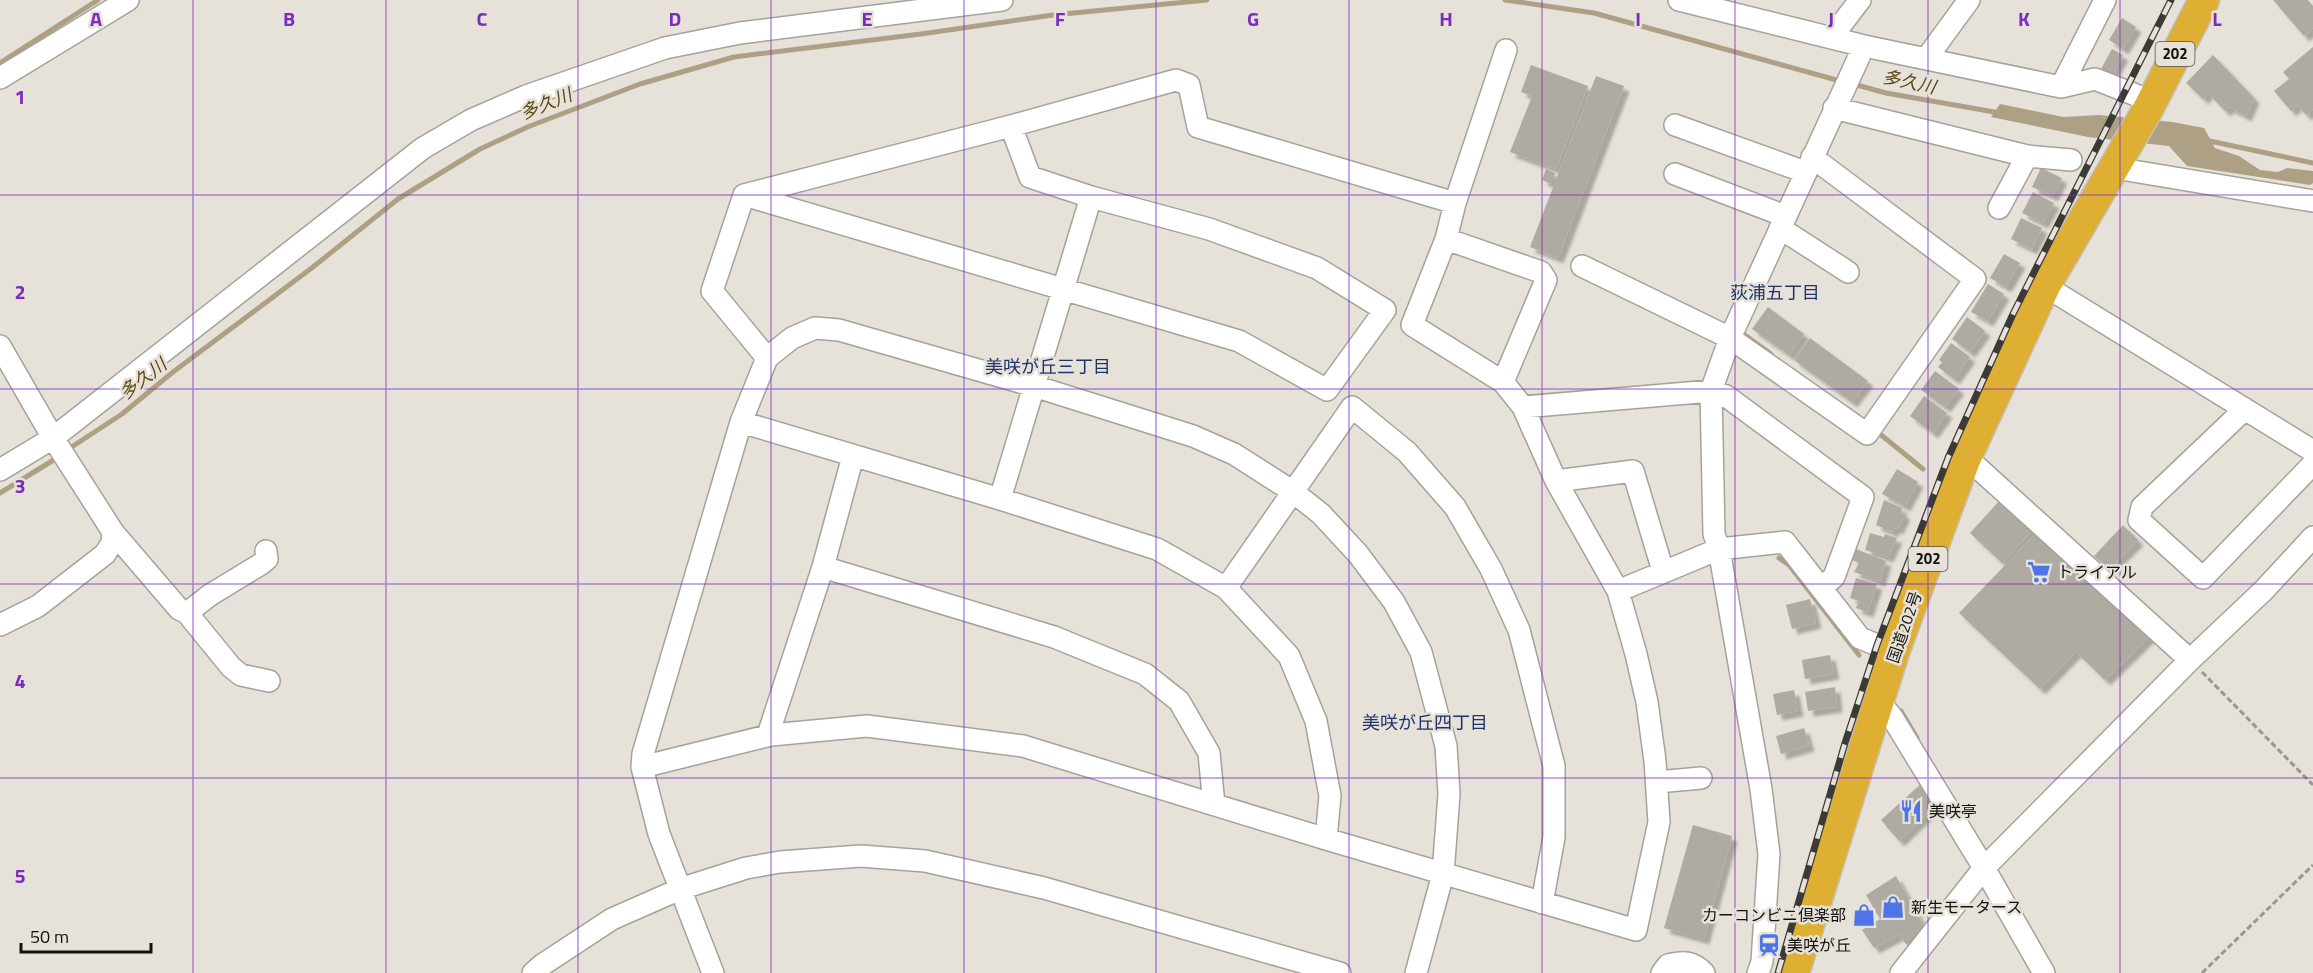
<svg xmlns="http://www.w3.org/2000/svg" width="2313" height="973" font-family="'Titillium Web','Noto Sans JP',sans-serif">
  <defs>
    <filter id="shadow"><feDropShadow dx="5.5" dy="5.5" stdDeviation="1.5" flood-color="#0004"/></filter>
  </defs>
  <rect width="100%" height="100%" fill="#e6e2d9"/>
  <path fill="#ada084" d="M2000 104 2063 117 2099 115 2172 122 2204 128 2215 148 2239 156 2260 170 2278 172 2287 168 2313 171V183L2310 185 2187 166 2169 146 2088 137 1991 117Z"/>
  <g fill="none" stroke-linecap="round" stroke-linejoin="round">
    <path stroke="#ada084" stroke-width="5" d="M1505 0 1594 13 1844 82
      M0 63 98 0
      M1853 84 1886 93 2000 113
      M2205 140 2313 163
      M1742 333 1771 354
      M1875 430 1923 469
      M67 450 122 414 173 372 313 267 398 199 480 149 530 126 640 84 734 57 921 34 1053 15 1207 0
      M0 493 60 456
      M1779 558 1789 565 1859 655
      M1901 711 1917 738"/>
  </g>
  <path fill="#afaba2" filter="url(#shadow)" d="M2273 0H2308L2313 6V28L2304 36Z
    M2122 18 2136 27 2123 49 2109 40Z
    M2313 47V109L2306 115 2297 105 2291 111 2274 91 2289 79 2283 72Z
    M2112 49 2123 55 2112 75 2101 69Z
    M2213 55 2254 98 2246 116 2229 107 2225 111 2208 93 2203 99 2186 83Z
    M1531 65 1588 86 1556 169 1510 152 1532 96 1521 92Z
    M1596 76 1624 86 1558 258 1530 247Z
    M2041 168 2062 178 2053 196 2032 187Z
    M1546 169 1555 173 1551 184 1542 180Z
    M2033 192 2054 203 2043 223 2022 213Z
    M2021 218 2042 228 2032 249 2011 239Z
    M2004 254 2020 263 2006 287 1990 278Z
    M1988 284 2004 294 1988 321 1971 312Z
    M1768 307 1804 334 1789 355 1752 329Z
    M1967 317 1985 331 1970 352 1952 339Z
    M1810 338 1868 381 1852 402 1794 360Z
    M1951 343 1970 357 1954 379 1938 367 1942 362 1939 360Z
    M1935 371 1959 389 1945 407 1921 390Z
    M1924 396 1947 413 1933 433 1910 416Z
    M1897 469 1918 482 1905 506 1882 494Z
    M1884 500 1902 508 1901 513 1905 514 1898 529 1894 528 1893 532 1876 525Z
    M2000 500 2033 530 2002 563 1970 533Z
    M2123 525 2138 540 2109 570 2094 556Z
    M2037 532 2150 636 2105 680 2076 652 2040 689 1959 613Z
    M1870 533 1884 537 1885 534 1897 538 1888 557 1865 550Z
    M1856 549 1886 561 1880 581 1854 572 1859 563 1852 560Z
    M1856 578 1877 584 1868 612 1856 608 1859 601 1850 598Z
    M1810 599 1816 623 1792 629 1786 605Z
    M1830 655 1834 674 1805 679 1802 660Z
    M1835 687 1837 707 1808 711 1805 692Z
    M1794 690 1798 711 1777 715 1773 694Z
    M1804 728 1809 746 1781 754 1776 736Z
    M1923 782 1940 801 1899 841 1881 820Z
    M1693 825 1732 836 1704 939 1664 928Z
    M1896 876 1925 928 1911 948 1904 942 1900 934 1874 948 1862 930 1880 919 1866 895Z"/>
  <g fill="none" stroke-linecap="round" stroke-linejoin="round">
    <g stroke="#a5a299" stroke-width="24">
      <path id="minor" d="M1679 0 1864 46 2061 87 2105 0
        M1831 38 1860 0
        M1926 59 1969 0
        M0 78 128 0
        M2061 87 2095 79 2151 101
        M1834 108 2027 156 2071 160
        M1675 125 1805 172
        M2115 168 2313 201
        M1675 174 1785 216
        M744 195 1239 341 1327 390 1385 310 1317 268 1209 229 1091 197 1030 177 1011 126
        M1999 208 2027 156
        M1780 228 1848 272
        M1446 239 1541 272 1546 280 1503 382
        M1582 266 1730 338 1867 434 1975 279 1812 157
        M2045 286 2313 451
        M0 346 53 438 113 532 112 543 105 554 38 606 0 625
        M767 358 712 291 744 195 1011 126 1176 80 1189 85 1198 127 1455 203
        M1523 407 1711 391 1726 396 1863 497 1834 577 1822 587
        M2245 409 2142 507 2139 520 2203 578 2313 464
        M741 422 1000 499 1157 549 1226 588 1289 656 1316 721 1330 796 1326 839
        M0 470 53 438 423 148 471 120 526 96 665 48 740 33 1002 0
        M1556 481 1633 471 1663 571
        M1000 499 1091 197
        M113 532 179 609 187 613 210 595 261 564 267 559 266 551
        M823 567 1054 637 1145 674 1179 701 1209 753 1214 805
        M1226 588 1352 407 1407 452 1455 507 1491 569 1519 630 1554 766V837L1542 903
        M1618 591 1719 549 1785 542 1860 638 1894 652
        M187 613 231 667 241 675 269 681
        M2190 660 2264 590 2313 537
        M1880 702 1892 717 1984 868 2044 973
        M768 735 823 567 853 456
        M642 767 771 735 867 726 1023 746 1326 839 1636 930 1659 822 1655 761 1647 702 1636 654 1618 591 1556 481 1523 407 1503 382 1412 325 1446 239 1455 203 1506 50
        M1657 782 1701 778
        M533 973 542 965 612 919 680 889 746 868 780 862 861 856 925 861 1044 888 1340 973
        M713 973 659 834 642 767 643 754 741 422 767 358 792 338 815 328 839 330 1034 386 1193 436 1234 454 1292 491 1321 514 1358 554 1394 602 1421 652 1446 746 1449 794 1443 874 1416 973
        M1662 973 1668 965C1683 961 1693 961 1704 973
        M1758 973 1762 962 1769 854 1761 789 1719 549 1714 534 1711 391 1730 338 1864 46
        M1901 973 1984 868 2190 660 1977 467 1965 460"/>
    </g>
    <g stroke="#c2c1c1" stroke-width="33">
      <path id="highway" d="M1794 973 1894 652 1965 460 2045 286 2148 109 2204 0"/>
    </g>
    <path stroke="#9a9891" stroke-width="3" stroke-dasharray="6 3" stroke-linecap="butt" d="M2202 672 2313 785
      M2202 973 2313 865"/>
    <use href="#minor" stroke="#fff" stroke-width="21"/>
    <use href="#highway" stroke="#deaf33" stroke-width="30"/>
    <g stroke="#3b3a36" stroke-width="7">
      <path id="rail" d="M1778 973 1845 743 1877 645 1948 458 2013 314 2171 0"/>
    </g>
    <use href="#rail" stroke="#e6e2d9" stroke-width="4.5" stroke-dasharray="14" stroke-linecap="butt"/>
  </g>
  <path fill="none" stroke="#7b2cbf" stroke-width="1.5" stroke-opacity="0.55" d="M193 0V973M386 0V973M578 0V973M771 0V973M964 0V973M1156 0V973M1349 0V973M1542 0V973M1735 0V973M1928 0V973M2120 0V973M0 195H2313M0 389H2313M0 584H2313M0 778H2313"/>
  <defs>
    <g id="supermarket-bare" transform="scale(1.8)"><path d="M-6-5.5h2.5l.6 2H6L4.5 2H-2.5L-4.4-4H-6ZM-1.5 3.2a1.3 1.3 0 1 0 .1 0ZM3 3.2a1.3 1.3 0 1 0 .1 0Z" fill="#4d75e8" stroke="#e6e2d9" stroke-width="2.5" paint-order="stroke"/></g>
    <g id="restaurant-bare" transform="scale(1.8)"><path d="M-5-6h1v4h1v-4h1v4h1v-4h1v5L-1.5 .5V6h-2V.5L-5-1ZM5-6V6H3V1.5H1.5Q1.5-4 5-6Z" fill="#4d75e8" stroke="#e6e2d9" stroke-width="2.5" paint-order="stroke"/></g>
    <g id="shop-bare" transform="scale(1.8)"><path d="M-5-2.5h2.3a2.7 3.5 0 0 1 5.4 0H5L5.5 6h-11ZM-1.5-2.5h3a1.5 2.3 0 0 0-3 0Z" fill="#4d75e8" stroke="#e6e2d9" stroke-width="2.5" paint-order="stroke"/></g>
    <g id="station-bare" transform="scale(1.8)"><path d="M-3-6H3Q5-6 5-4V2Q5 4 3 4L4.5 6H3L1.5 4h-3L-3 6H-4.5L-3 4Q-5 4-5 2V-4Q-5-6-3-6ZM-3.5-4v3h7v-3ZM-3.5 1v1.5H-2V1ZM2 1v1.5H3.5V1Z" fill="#4d75e8" stroke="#e6e2d9" stroke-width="2.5" paint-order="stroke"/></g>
  </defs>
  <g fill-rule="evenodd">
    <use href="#supermarket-bare" x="2039" y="572"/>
    <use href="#restaurant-bare" x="1911" y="811"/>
    <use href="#shop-bare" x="1893" y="907"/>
    <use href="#shop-bare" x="1864" y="915"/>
    <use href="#station-bare" x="1769" y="945"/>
  </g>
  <g text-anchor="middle" stroke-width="5" stroke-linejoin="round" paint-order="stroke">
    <g fill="#e6e2d9" stroke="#52504c" stroke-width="1.5">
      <rect x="2155.5" y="42" width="39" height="24" rx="4.5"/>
      <rect x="1908.5" y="547" width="39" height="24" rx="4.5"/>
    </g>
    <g font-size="15" font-weight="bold" fill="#13120f">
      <text x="2175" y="59">202</text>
      <text x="1928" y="564">202</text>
    </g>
    <g font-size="16" fill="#13120f" stroke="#e6e2d9" text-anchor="start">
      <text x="2057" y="578">トライアル</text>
      <text x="1929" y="817">美咲亭</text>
      <text x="1911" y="913">新生モータース</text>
      <text x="1846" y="921" text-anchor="end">カーコンビニ倶楽部</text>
      <text x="1787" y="951">美咲が丘</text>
    </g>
    <g font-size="16" fill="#13120f" stroke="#e6e2d9">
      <text transform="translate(1904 627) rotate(-71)" y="6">国道202号</text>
    </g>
    <g font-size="18" font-style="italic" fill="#5b4714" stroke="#e6e2d9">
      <text transform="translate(1909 82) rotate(12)" y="6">多久川</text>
      <text transform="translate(546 104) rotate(-22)" y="6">多久川</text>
      <text transform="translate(143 379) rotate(-38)" y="6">多久川</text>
    </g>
    <g font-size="18" fill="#1f336a" stroke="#e6e2d9">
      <text x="1775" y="299">荻浦五丁目</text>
      <text x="1048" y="373">美咲が丘三丁目</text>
      <text x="1425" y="729">美咲が丘四丁目</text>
    </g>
  </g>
  <g font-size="20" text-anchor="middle" font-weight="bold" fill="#7b2cbf" stroke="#e6e2d9" stroke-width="5" stroke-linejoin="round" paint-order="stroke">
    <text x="96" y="26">A</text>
    <text x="289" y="26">B</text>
    <text x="482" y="26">C</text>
    <text x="675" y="26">D</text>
    <text x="867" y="26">E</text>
    <text x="1060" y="26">F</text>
    <text x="1253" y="26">G</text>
    <text x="1446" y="26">H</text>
    <text x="1638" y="26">I</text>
    <text x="1831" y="26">J</text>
    <text x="2024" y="26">K</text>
    <text x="2217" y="26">L</text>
    <text x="20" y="104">1</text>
    <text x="20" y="299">2</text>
    <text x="20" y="493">3</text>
    <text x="20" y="688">4</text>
    <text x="20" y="883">5</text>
  </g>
  <path d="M21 943v9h130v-9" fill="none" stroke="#13120f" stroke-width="3"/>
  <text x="30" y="943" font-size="18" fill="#13120f" stroke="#e6e2d9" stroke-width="4.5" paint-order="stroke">50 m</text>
</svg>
